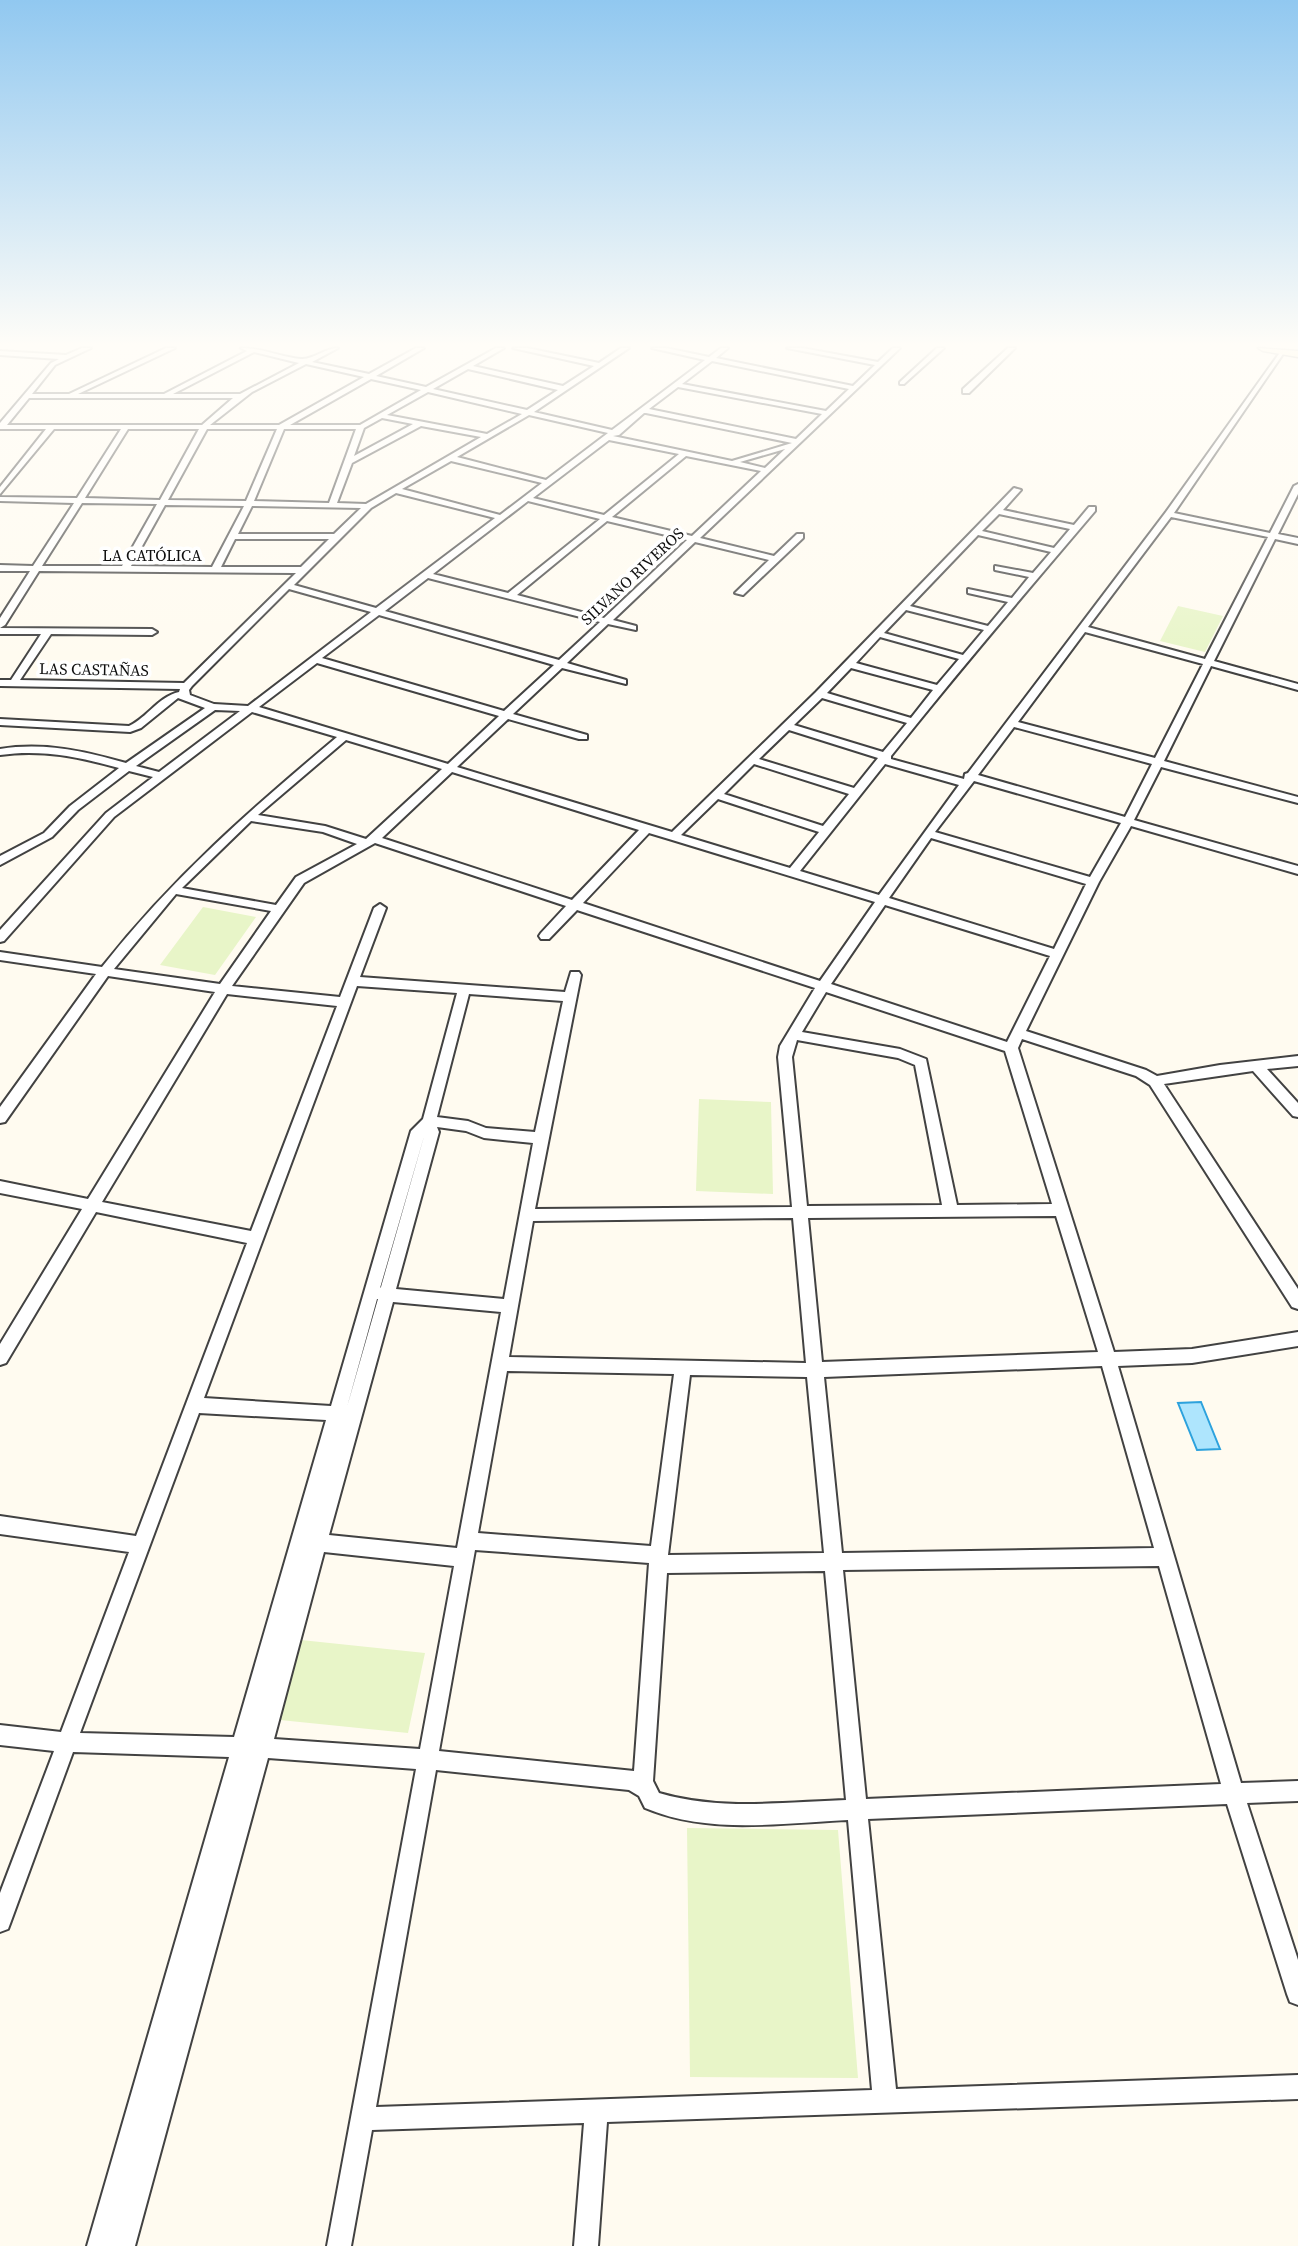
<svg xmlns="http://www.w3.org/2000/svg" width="1298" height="2246" font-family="'Source Serif 4',serif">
  <rect width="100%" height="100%" fill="#fffbf0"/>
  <path fill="#e8f5c8" d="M1178 606 1223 616 1205 652 1160 641Z
    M203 907 256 917 215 975 160 965Z
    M699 1099 771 1102 773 1194 696 1191Z
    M301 1640 425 1653 408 1733 280 1720Z
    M687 1828 838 1830 858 2078 690 2077Z"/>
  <path fill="#aee5fd" stroke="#2da2dd" stroke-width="2" d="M1201 1402 1220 1449 1197 1450 1178 1403Z"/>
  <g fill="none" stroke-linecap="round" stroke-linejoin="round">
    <g stroke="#424242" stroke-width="4">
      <path id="minor" d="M82 348H91L55 365 32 394H69L166 348H175L78 394H164L247 351 241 348C262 348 280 357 301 359 313 360 325 348 338 348L312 362 369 374 416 348H424L376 376 426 387 496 348H504L473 366 563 386 594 366 513 348H527L599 363 621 348H629L534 412 612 430 705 360 652 348H666L709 357 721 348H728L716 358 853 386 875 365 787 348H802L878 362 893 348H900L700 538 774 556 797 534H803V538L743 595 735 593 769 560 695 542 613 620 636 626V630L608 624 567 663 626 680V684L562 668 513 714 587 735V739H579L508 719 457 767 672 832 816 692 1014 488 1021 490 1003 510 1074 525 1089 507H1095V511C1026 592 956 674 891 756V759L964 779 965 774 968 773 1166 512 1281 351H1285L1174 513 1270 533 1294 486 1298 484V494L1278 534 1298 538V544L1275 539 1214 661 1298 684V690L1211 666 1164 761 1298 797V803L1161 767 1134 820 1298 866V874L1131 826 1099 882 1026 1031 1146 1070 1157 1076 1220 1065 1298 1056V1066L1267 1069 1298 1103V1117L1293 1116 1253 1071 1164 1084 1298 1289V1309L1292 1307 1150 1085 1136 1076 1022 1039 1018 1048 1114 1352 1192 1349 1298 1332V1346L1192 1363 1118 1366 1241 1783 1298 1781V1801L1247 1803 1298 1960V2005L1290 2002 1287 1994 1227 1804 868 1819 896 2089 1298 2075V2099L607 2122 598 2246H574L584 2123 372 2130 351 2246H327L416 1769 268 1758 135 2246H87L229 1757 73 1752 11 1921 8 1929 0 1932V1893L54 1751 0 1745V1725L61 1732 129 1552 0 1534V1516L136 1536 247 1243 96 1212 6 1363 0 1365V1344L82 1209 0 1193V1181L88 1199 215 992 108 976 5 1122 0 1123V1107L96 974 0 960V952L102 967C173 877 250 810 337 737L252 712 114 817 4 941 0 942V930L106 813 153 777 129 771 78 810 52 837 0 865V856L44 833 70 806 119 768C79 757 42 749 0 755V749C44 742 84 751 126 763L205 708 178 698 141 728 130 732 0 725V719L129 726C148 717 158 697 179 692L180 689 0 686V680H11L41 634H0V628L152 629 157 632 152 635 51 634 20 680 184 683 296 573 39 571 5 625 0 628V618L30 571H0V565L33 566 74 503 0 501V497L77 498 121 429H54L0 494V487L46 429H0V423L51 363 59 359 0 355V351L66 355ZM254 352 299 363 240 394H173ZM712 361 849 389 826 411 682 384ZM306 364 364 377 279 425H210L252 392ZM468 369 558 390 527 410 433 389ZM371 379 421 390 360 425H290ZM678 387 822 414 796 439 649 409ZM428 392 522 414 487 434 387 415ZM29 398H233L202 425H7ZM644 413H646L792 443 732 461 613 436 619 435ZM529 415 608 433 546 480 457 457ZM382 418 413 424 354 456 364 428ZM421 426 481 437 366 504 337 503 352 463ZM128 429H199L160 500 85 498ZM207 429H277L246 501 168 500ZM284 429H356L329 503 254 501ZM609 440 679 454 604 515 533 498ZM785 449 765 468 740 462ZM686 456 761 471 692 536 612 517ZM451 461 542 483 500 515 402 489ZM396 493 495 518 376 608 294 585 371 508ZM528 501 600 519 508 593 433 574ZM82 503 157 504 122 566H42ZM165 505 244 506 212 567 131 566ZM252 506 361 508 334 534H238ZM999 514 1070 529 1054 548 982 531ZM1171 517 1268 537 1205 659 1088 627ZM607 521 687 540 604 618 517 595ZM978 535 1051 552 1033 573 995 566V570L1029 577 1012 598 968 589V593L1008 602 988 626 910 606ZM235 539H329L301 567H221ZM428 578 600 622 559 660 385 611ZM289 589 371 612 248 706 214 704 190 695 189 690 192 686ZM906 610 984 630 963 655 884 633ZM379 615 554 665 504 711 322 658ZM1085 632 1203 664 1155 758 1018 722ZM880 637 959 659 937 685 856 663ZM317 663 499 716 448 764 259 707ZM851 668 933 690 911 718 827 693ZM822 698 907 723 883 752 794 725ZM215 710 240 711 159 772 136 766ZM1014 727 1152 764 1125 817 978 775ZM789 730 878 758 854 788 759 759ZM346 740 442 769 366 839 325 826 258 815ZM754 764 849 794 823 826 724 794ZM885 764 959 785 879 895 800 871ZM452 772 639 830 572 900 382 838ZM974 781 1121 823 1090 877 935 832ZM718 799 819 832 790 868 681 835ZM251 821 323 832 357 844 296 877 276 905 182 888ZM649 833 669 839 875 902 820 981 583 903ZM931 838 1086 884 1054 949 889 898ZM375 843 566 906 541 933 539 936 541 939H549L577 910 815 988 780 1046 778 1057 792 1207 535 1209 581 975 579 972H571L565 992 360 977 386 908 380 904 374 908 340 997 232 986 304 883ZM176 894 271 911 220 984 114 969ZM885 905 1050 956 1007 1042 831 984ZM357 986 457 993 423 1119 411 1131 331 1406 204 1398ZM826 992 1005 1051 1052 1204 957 1205 926 1059 900 1049 802 1032ZM227 994 337 1006 251 1231 102 1202ZM469 994 563 1001 535 1132 486 1128 468 1121 437 1117ZM797 1040 898 1058 915 1065 942 1205 807 1206 792 1057ZM437 1127 466 1131 484 1138 533 1143 504 1299 396 1289 439 1132ZM425 1133 381 1287 380 1288ZM1056 1216 1098 1352 822 1362 808 1218ZM793 1218 806 1363 509 1357 533 1221ZM377 1299H378L347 1407ZM393 1302 501 1312 457 1548 329 1535ZM1102 1366 1154 1548 842 1553 824 1377ZM507 1371 674 1374 651 1546 478 1533ZM690 1375 807 1377 824 1553 668 1555ZM199 1413 326 1420 234 1737 80 1733ZM475 1550 649 1563 634 1771 439 1751ZM324 1552 454 1566 420 1749 274 1739ZM1159 1566 1221 1784 866 1799 843 1570ZM825 1571 846 1800C783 1802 720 1811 659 1793L653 1781 667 1573ZM436 1770 629 1790 639 1796 645 1808C709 1835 781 1823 848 1820L872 2090 376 2107Z
        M937 348H944L904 384H900V382Z
        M1008 348H1015L969 393H963V389Z"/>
    </g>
    <g stroke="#313131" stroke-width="3">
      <path id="secondary" d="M1258 348 1298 351V357L1263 351Z"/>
    </g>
    <use href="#minor" fill="#fff" fill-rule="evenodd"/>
    <use href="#secondary" fill="#fff0ab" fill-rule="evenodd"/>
  </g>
  <linearGradient id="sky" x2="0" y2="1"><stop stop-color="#91c8f0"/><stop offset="0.52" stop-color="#fffdf8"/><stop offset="1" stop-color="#fffdf8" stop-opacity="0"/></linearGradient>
  <rect width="1298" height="663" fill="url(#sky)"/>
  <g text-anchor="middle" stroke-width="7" stroke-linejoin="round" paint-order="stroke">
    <g font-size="16" fill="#0f0f0f" stroke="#fff">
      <text x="152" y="561">LA CATÓLICA</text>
      <text transform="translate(632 576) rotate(-43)" y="6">SILVANO RIVEROS</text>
      <text transform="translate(94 669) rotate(1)" y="6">LAS CASTAÑAS</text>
    </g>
  </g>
</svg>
